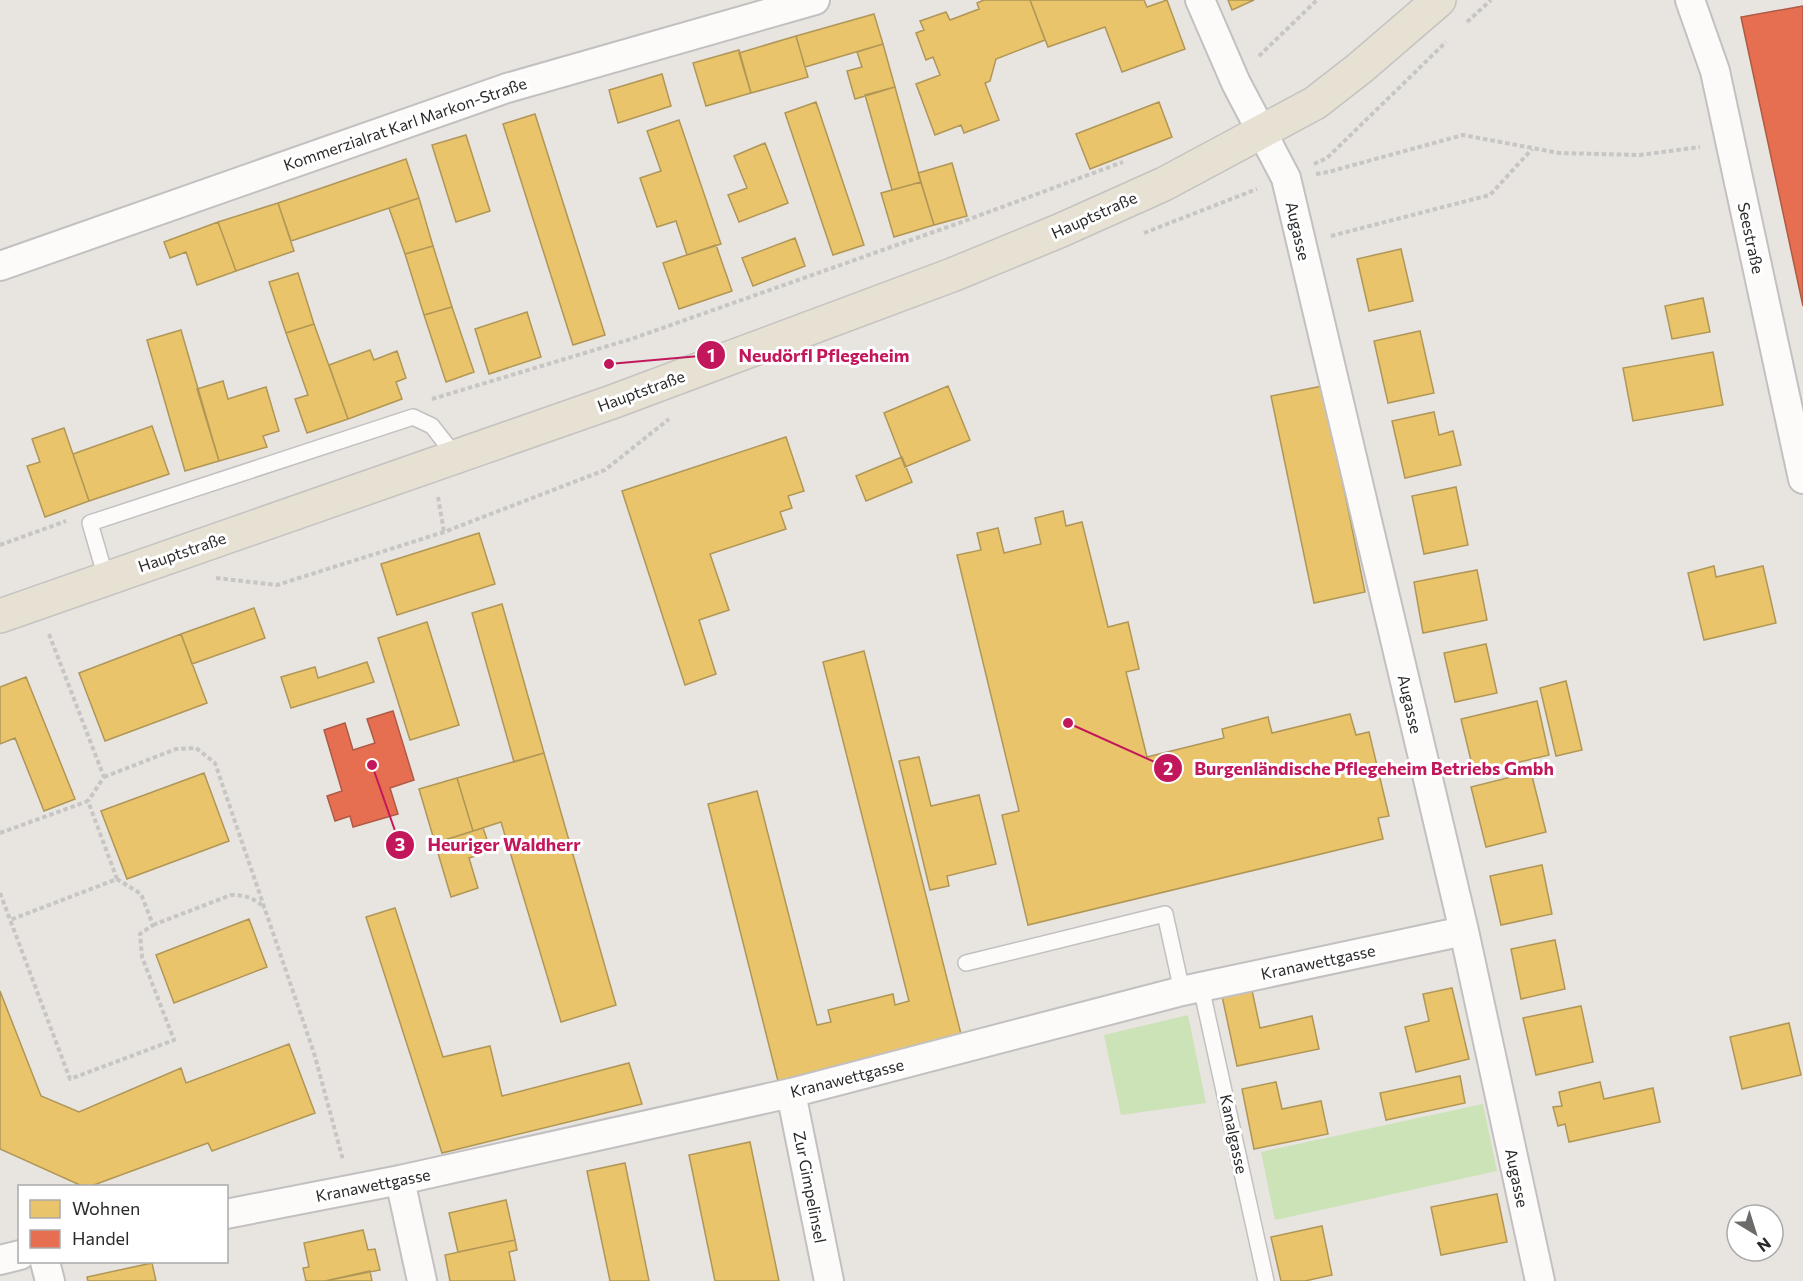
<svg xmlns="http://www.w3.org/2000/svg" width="1803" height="1281" font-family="Commissioner,sans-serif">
  <rect width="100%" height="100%" fill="#e8e4df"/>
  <path fill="#cce3b7" d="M1188 1015 1206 1103 1121 1115 1104 1035Z
    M1483 1104 1497 1171 1275 1220 1261 1152Z"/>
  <path fill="#e9c46a" stroke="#b09657" stroke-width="1.5" d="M984 0H1030L1045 40 996 59 990 81 985 83 999 120 964 133 961 125 935 135 916 84 940 75 933 57 926 60 916 33 924 30 920 21 946 12 950 20 979 9 977 3Z
    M1030 0H1144L1147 7 1167 0 1185 49 1122 72 1105 27 1048 47Z
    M1228 0H1254L1232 10Z
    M874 14 883 44 805 67 796 36Z
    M796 36 808 77 751 93 739 53Z
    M883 44 895 87 855 99 847 71 862 67 857 52Z
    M739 50 751 93 706 106 693 63Z
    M662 74 671 106 618 123 609 90Z
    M895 87 921 182 892 190 865 95Z
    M816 102 864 245 833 255 785 113Z
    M1159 102 1172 137 1090 169 1076 134Z
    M535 114 605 335 573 345 503 124Z
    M679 120 721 244 687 255 676 221 657 227 640 178 661 171 647 131Z
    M466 135 490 211 456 222 432 145Z
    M765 143 788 203 739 222 728 195 747 188 734 156Z
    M406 159 419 198 291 241 278 203Z
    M952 163 967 216 934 225 918 173Z
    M921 182 934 225 894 237 881 193Z
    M419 198 433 246 405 254 389 208Z
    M278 203 294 251 236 271 218 222Z
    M218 222 236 271 197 285 186 252 170 258 164 242Z
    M795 238 805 266 753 286 742 258Z
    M716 245 732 291 679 309 663 263Z
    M433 246 452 307 424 315 405 254Z
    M1401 249 1413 301 1369 311 1357 259Z
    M298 273 314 324 286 333 269 282Z
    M1703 298 1710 332 1672 339 1665 306Z
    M452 307 474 372 446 382 424 315Z
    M527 312 541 357 489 374 475 329Z
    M314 324 348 419 307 433 295 399 308 395 286 333Z
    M181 330 219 461 185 471 147 340Z
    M1420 331 1434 393 1388 403 1374 341Z
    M370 350 374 360 397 351 406 378 396 382 402 399 348 419 329 365Z
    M1713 352 1723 405 1633 421 1623 368Z
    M223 381 228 399 266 387 279 431 263 436 267 447 219 461 197 389Z
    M948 386 970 440 905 467 884 413Z
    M1323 386 1365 592 1314 603 1271 396Z
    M1434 412 1439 435 1453 431 1461 465 1405 478 1392 421Z
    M152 426 169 474 89 501 73 454Z
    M64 428 89 501 45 517 27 466 40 462 32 439Z
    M786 437 804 491 788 496 792 508 780 512 786 529 710 554 729 610 699 620 716 674 685 685 622 491Z
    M902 457 912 482 866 501 856 476Z
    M1456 487 1468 545 1424 554 1412 496Z
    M1063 511 1066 526 1082 522 1108 627 1128 622 1139 669 1126 672 1147 757 1224 738 1222 729 1268 717 1272 733 1350 714 1356 735 1369 732 1389 816 1378 818 1383 839 1028 925 1002 815 1019 811 957 555 981 550 977 533 998 528 1004 553 1041 544 1035 518Z
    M479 533 495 584 397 615 381 564Z
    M1714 566 1716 577 1763 566 1776 623 1704 640 1688 573Z
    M1477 570 1487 620 1423 633 1414 582Z
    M502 604 544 753 514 762 472 613Z
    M254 608 265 638 192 664 181 634Z
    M427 622 459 725 410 740 378 638Z
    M181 634 207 703 105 741 79 673Z
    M1486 644 1497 693 1455 702 1444 653Z
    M864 651 961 1034 778 1081 708 804 757 791 817 1025 831 1022 828 1010 893 994 895 1005 909 1001 823 662Z
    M367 662 374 682 291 708 281 677 315 667 318 678Z
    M26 677 75 799 44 811 15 738 0 744V687Z
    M1566 681 1582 750 1556 756 1540 688Z
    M1537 701 1549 755 1474 773 1461 719Z
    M544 753 616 1005 561 1022 501 822 473 831 457 778Z
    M919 757 931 806 979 795 996 864 947 876 949 886 930 890 899 761Z
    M1531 772 1546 832 1486 847 1471 787Z
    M204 773 229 841 127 879 101 811Z
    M457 778 473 831 435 843 419 789Z
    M483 828 491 851 469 858 478 888 451 897 435 843Z
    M1542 865 1552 914 1501 925 1490 876Z
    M395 908 443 1057 490 1046 502 1096 629 1063 642 1104 442 1153 366 917Z
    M249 919 267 967 174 1003 156 955Z
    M1555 940 1565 989 1521 999 1511 949Z
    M1452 988 1469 1059 1416 1072 1405 1027 1429 1021 1423 994Z
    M1252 990 1260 1028 1312 1016 1319 1049 1237 1066 1222 996Z
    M0 991 41 1096 79 1112 181 1068 186 1083 289 1044 315 1113 212 1151 208 1143 91 1186H82L0 1149Z
    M1581 1006 1593 1062 1536 1075 1523 1018Z
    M1789 1023 1801 1075 1742 1089 1730 1037Z
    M1460 1076 1465 1103 1386 1120 1380 1093Z
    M1276 1082 1282 1109 1321 1101 1328 1134 1254 1149 1242 1089Z
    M1600 1082 1604 1099 1653 1088 1660 1122 1569 1142 1565 1124 1558 1126 1553 1107 1562 1106 1559 1092Z
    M750 1142 779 1281H715L689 1155Z
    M625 1163 649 1281H610L587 1171Z
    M1497 1194 1507 1242 1441 1255 1431 1207Z
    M506 1200 515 1240 458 1252 449 1213Z
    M1322 1226 1332 1275 1305 1281H1281L1271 1237Z
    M363 1230 368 1250 375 1249 380 1270 325 1281H306L303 1268 309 1267 304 1243Z
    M515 1240 517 1250 509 1252 515 1281H450L445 1255Z
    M152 1263 156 1281H88L87 1277Z
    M370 1271 372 1281H325Z"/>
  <path fill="#e76f51" stroke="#ae5a45" stroke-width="1.5" d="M1803 6V306L1741 17Z
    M393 711 414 780 390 788 398 814 353 827 350 816 335 821 327 796 342 791 324 730 345 723 353 750 375 743 367 719Z"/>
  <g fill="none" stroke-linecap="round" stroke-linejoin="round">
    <g stroke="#c2c0c1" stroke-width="18">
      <path id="lane" d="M106 578 90 523 413 417 432 426 457 458
        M966 963 1165 914 1182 991
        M1201 987 1266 1281"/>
    </g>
    <g stroke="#c2c0c1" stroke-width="32">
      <path id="street" d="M1200 0 1236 83 1286 178 1464 931 1540 1281
        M1690 0 1715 71 1803 479
        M0 266 507 88 815 0
        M791 1093 829 1281
        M400 1180 422 1281
        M226 1214 400 1180 791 1093 1182 991 1464 931
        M0 1260 20 1255
        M45 1262 50 1281"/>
    </g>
    <g stroke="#c4c3c1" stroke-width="36">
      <path id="primary" d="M0 616 612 402 952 275 1059 231 1164 184 1315 103 1360 68 1439 0"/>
    </g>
    <path stroke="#c6c6c5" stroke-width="4" stroke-dasharray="4.5 3" stroke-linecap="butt" d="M1467 22 1491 0
      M1259 56 1317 0
      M1314 164 1327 158 1446 42
      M1316 174 1328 172 1463 135 1559 153 1640 155 1700 147
      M1144 233 1257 189
      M1331 236 1490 195 1532 149
      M432 399 631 339 959 223 1123 162
      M438 497 444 532
      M0 545 66 521
      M216 578 277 585 444 532 605 470 669 419
      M49 634 104 777 88 801
      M104 777 176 749 196 748 215 763 314 1053 343 1160
      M0 833 88 801 117 879
      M0 893 70 1079 174 1040 142 957 140 934 153 925 141 894 117 879 10 920
      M153 925 231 895C246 895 254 898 265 908"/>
    <use href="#lane" stroke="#fcfbfa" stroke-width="15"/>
    <use href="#street" stroke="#fcfbfa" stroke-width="28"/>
    <use href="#primary" stroke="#e6e1d2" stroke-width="33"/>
  </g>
  <g text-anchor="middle" stroke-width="6" stroke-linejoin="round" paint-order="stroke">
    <g font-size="16" fill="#2a2a2a" stroke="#fff">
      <text transform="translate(405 124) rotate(-19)" y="6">Kommerzialrat Karl Markon-Straße</text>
      <text transform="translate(1094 215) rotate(-24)" y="6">Hauptstraße</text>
      <text transform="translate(1298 231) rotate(77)" y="6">Augasse</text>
      <text transform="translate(1751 238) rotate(78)" y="6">Seestraße</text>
      <text transform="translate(641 391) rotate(-20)" y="6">Hauptstraße</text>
      <text transform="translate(182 552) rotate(-19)" y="6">Hauptstraße</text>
      <text transform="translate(1410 704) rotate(77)" y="6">Augasse</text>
      <text transform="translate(1318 962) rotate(-12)" y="6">Kranawettgasse</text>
      <text transform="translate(847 1078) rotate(-14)" y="6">Kranawettgasse</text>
      <text transform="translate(1234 1134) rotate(78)" y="6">Kanalgasse</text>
      <text transform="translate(1517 1178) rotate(78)" y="6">Augasse</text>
      <text transform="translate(373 1185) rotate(-11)" y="6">Kranawettgasse</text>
      <text transform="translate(810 1187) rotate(79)" y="6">Zur Gimpelinsel</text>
    </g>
  </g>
  <path fill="none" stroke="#c2185b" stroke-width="2" d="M609 364L711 355M1068 723L1168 768M372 765L400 845"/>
  <g fill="#c2185b" stroke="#fff" stroke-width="2">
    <circle cx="609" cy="364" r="6"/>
    <circle cx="1068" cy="723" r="6"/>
    <circle cx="372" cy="765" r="6"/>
    <circle cx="711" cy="355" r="15"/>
    <circle cx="1168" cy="768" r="15"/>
    <circle cx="400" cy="845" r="15"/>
  </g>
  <g font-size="18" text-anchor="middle" font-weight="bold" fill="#fff">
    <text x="711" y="362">1</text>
    <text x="1168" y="775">2</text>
    <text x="400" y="851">3</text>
  </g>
  <g font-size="18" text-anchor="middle" font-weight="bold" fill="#c2185b" stroke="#fff" stroke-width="6" stroke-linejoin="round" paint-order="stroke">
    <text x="824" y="362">Neudörfl Pflegeheim</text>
    <text x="1374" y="775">Burgenländische Pflegeheim Betriebs Gmbh</text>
    <text x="504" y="851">Heuriger Waldherr</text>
  </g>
  <rect x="18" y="1185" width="210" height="78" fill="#ffffff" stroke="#aaaaaa" stroke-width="1.5"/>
  <rect x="30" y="1200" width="30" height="18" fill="#e9c46a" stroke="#aaaaaa" stroke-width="1.5"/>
  <text x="72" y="1215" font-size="18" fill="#2a2a2a">Wohnen</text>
  <rect x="30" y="1230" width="30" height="18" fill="#e76f51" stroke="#aaaaaa" stroke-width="1.5"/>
  <text x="72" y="1245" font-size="18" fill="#2a2a2a">Handel</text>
  <g transform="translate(1755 1233) rotate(142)"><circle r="28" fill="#ffffff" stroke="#aaaaaa" stroke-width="1.5"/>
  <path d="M0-4.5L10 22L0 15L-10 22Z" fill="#6c6b69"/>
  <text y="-9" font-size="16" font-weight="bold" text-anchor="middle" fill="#2a2a2a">N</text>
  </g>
</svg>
